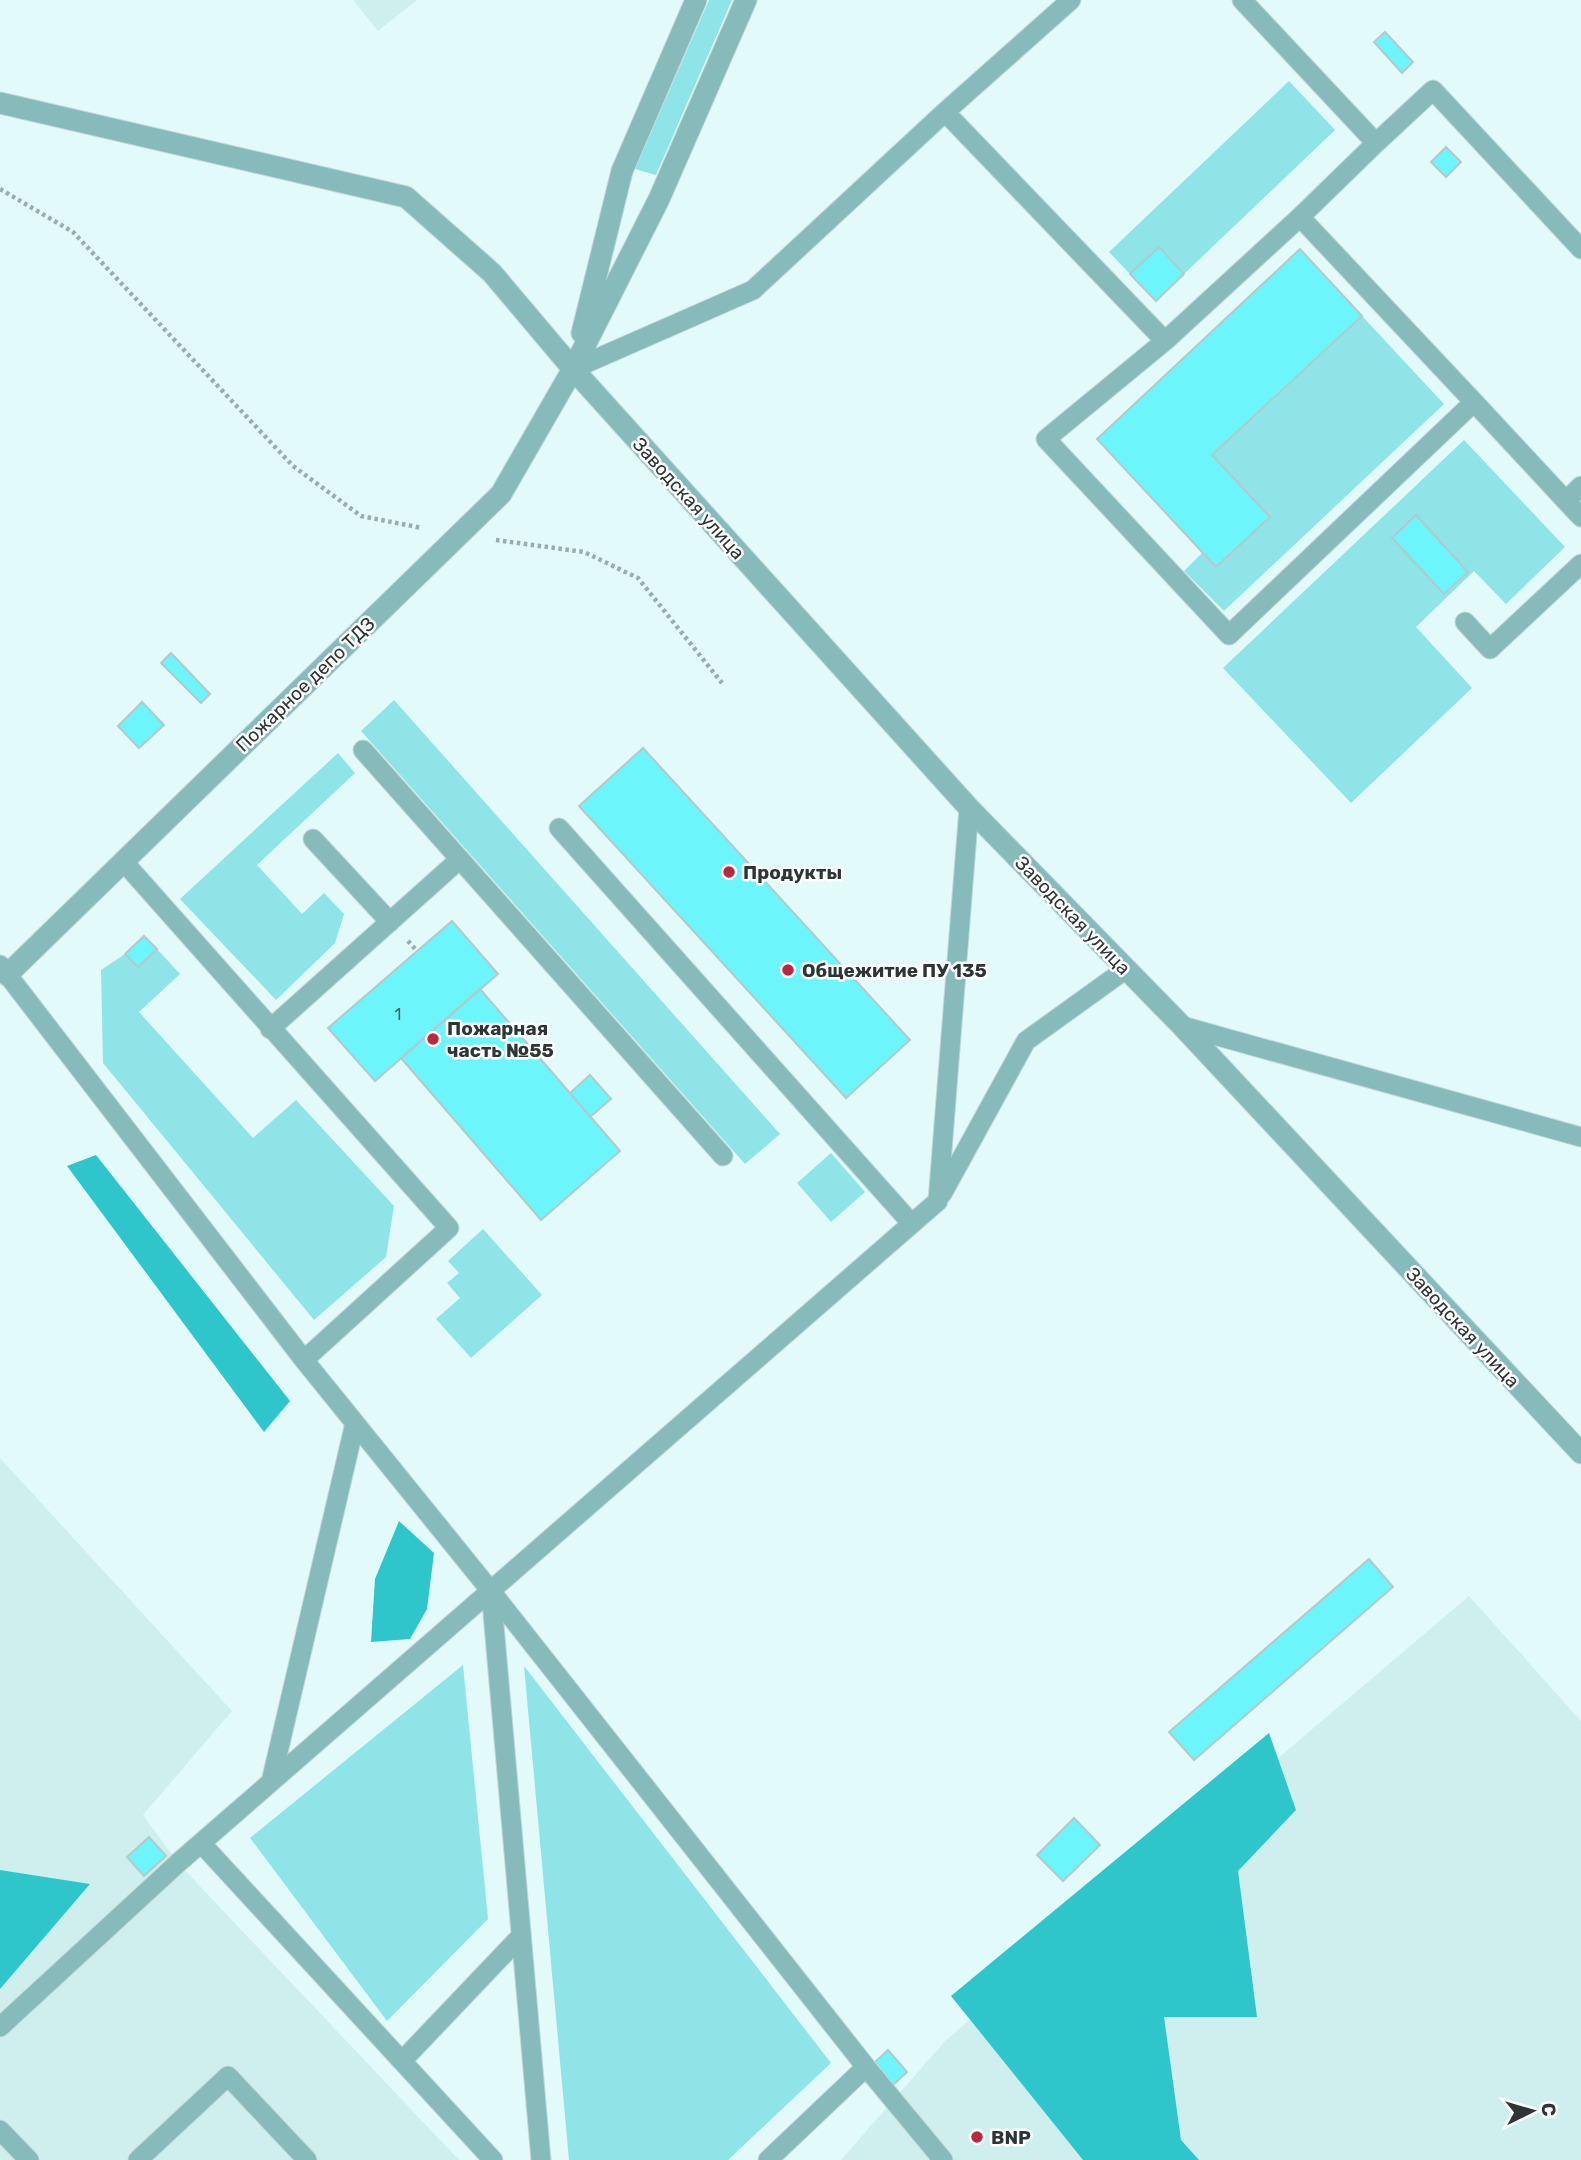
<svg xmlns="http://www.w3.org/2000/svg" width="1581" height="2160" font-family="Rubik,sans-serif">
  <rect width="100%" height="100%" fill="#e3fafa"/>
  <path fill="#cfefef" d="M353 0H417L378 31Z
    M0 1458 232 1711 143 1815 178 1863 459 2160H0Z
    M1469 1596 1581 1721V2160H841L946 2040Z"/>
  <path fill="#8fe4e7" d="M709 0H732L656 175 635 169Z
    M1289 81 1335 130 1184 274 1159 247 1130 274 1109 252Z
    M1362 316 1444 404 1224 611 1184 571 1202 553 1216 567 1270 517 1212 455Z
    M1464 440 1565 547 1506 604 1474 571 1416 627 1472 688 1351 803 1223 668Z
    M394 700 780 1134 745 1164 361 731Z
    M338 753 355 773 257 865 302 914 324 893 344 914 335 943 276 1000 180 899Z
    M157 949 180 974 139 1012 253 1138 296 1100 394 1206 386 1257 314 1320 103 1063 101 970 125 954 138 967Z
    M831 1153 865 1192 831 1222 797 1183Z
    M483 1229 542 1295 471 1358 436 1319 460 1298 447 1283 459 1273 448 1261Z
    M463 1665 488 1919 387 2021 250 1838Z
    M524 1666 831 2063 728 2160H569Z"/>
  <path fill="#2fc6cb" d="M96 1155 290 1401 264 1432 67 1166Z
    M399 1521 434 1553 427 1609 410 1639 371 1642 375 1579Z
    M1269 1733 1296 1810 1238 1871 1257 2017H1164L1181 2140 1199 2160H1083L951 1996Z
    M0 1870 90 1884 0 1989Z"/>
  <path fill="#6cf5fa" stroke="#b4c9ca" stroke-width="2" d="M1385 32 1413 62 1402 73 1374 42Z
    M1446 147 1461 162 1446 177 1431 162Z
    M1159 247 1184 274 1156 301 1130 274Z
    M1300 249 1362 316 1212 455 1270 517 1216 567 1097 439Z
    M1416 515 1468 572 1444 594 1392 538Z
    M171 653 210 694 201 703 161 663Z
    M142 702 164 725 139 748 118 726Z
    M643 748 910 1040 846 1098 579 806Z
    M452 921 498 974 375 1081 328 1028Z
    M144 936 157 949 138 967 125 954Z
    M480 989 620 1151 541 1220 401 1058Z
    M590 1075 611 1099 590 1117 570 1093Z
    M1369 1559 1393 1587 1194 1760 1169 1732Z
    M1074 1818 1100 1845 1063 1881 1037 1855Z
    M149 1837 166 1856 144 1876 127 1857Z
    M888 2050 907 2072 893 2085 874 2063Z"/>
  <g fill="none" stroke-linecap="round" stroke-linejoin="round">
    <g stroke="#c2d7d7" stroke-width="21">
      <path id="lane" d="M945 112 1165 341 1300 217
        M1376 143 1433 90 1581 249
        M1165 341 1046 439 1229 635 1474 402 1300 217 1376 143 1242 0
        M573 369 753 290 945 112 1071 0
        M1474 402 1566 501 1581 486
        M1566 501 1581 517
        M1465 622 1490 649 1581 564
        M363 750 723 1156
        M559 828 912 1224
        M313 839 390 922
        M123 861 449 1228 304 1360
        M0 965 304 1360 490 1590 866 2067 768 2160
        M1182 1026 1581 1137
        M270 1029 460 859
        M942 1194 1026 1041 1126 969
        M491 1591 541 2160
        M271 1782 355 1423
        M201 1843 493 2160
        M0 2027 178 1863 938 1201 969 808
        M402 2061 521 1936
        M866 2067 943 2160
        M0 2130 29 2160
        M138 2160 228 2076 307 2160"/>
    </g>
    <g stroke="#c2d7d7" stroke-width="23">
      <path id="street" d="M0 103 406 197 492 273 573 369 969 808 1182 1026 1581 1453
        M582 333 622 171 696 0
        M7 975 501 494 573 369 659 199 746 0"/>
    </g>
    <path stroke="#9aacac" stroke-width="4.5" stroke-dasharray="3.5 3.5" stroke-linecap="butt" d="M0 189 73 232 293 466 361 516 422 528
      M496 540 584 552 638 578 722 683
      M408 941 417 951"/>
    <use href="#lane" stroke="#87babb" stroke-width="19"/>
    <use href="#street" stroke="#87babb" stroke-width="21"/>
  </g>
  <g fill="#b9283e" stroke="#fff" stroke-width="2.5">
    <circle cx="729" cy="872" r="7"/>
    <circle cx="788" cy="970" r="7"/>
    <circle cx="433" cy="1039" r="7"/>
    <circle cx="977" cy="2137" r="7"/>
  </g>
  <g text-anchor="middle" stroke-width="5" stroke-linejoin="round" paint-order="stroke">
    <g font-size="16" fill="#3d6667">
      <text x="398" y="1020">1</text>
    </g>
    <g font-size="19" fill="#2d3636" stroke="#fff">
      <text transform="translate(689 498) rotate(48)" y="7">Заводская улица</text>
      <text transform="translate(305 684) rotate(-44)" y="7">Пожарное депо ТДЗ</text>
      <text transform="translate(1073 915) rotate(46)" y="7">Заводская улица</text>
      <text transform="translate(1463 1327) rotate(47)" y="7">Заводская улица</text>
    </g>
    <g font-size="19" font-weight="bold" fill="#2d3636" stroke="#fff" text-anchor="start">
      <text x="743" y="879">Продукты</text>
      <text x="802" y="977">Общежитие ПУ 135</text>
      <text x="447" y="1035">Пожарная<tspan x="447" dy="22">часть №55</tspan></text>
      <text x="991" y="2144">BNP</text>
    </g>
  </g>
  <g transform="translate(1532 2111) rotate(85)" stroke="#ffffff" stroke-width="5" paint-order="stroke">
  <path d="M0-5L12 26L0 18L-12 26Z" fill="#2d3636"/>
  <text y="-10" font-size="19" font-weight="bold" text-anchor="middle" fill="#2d3636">С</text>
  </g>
</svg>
